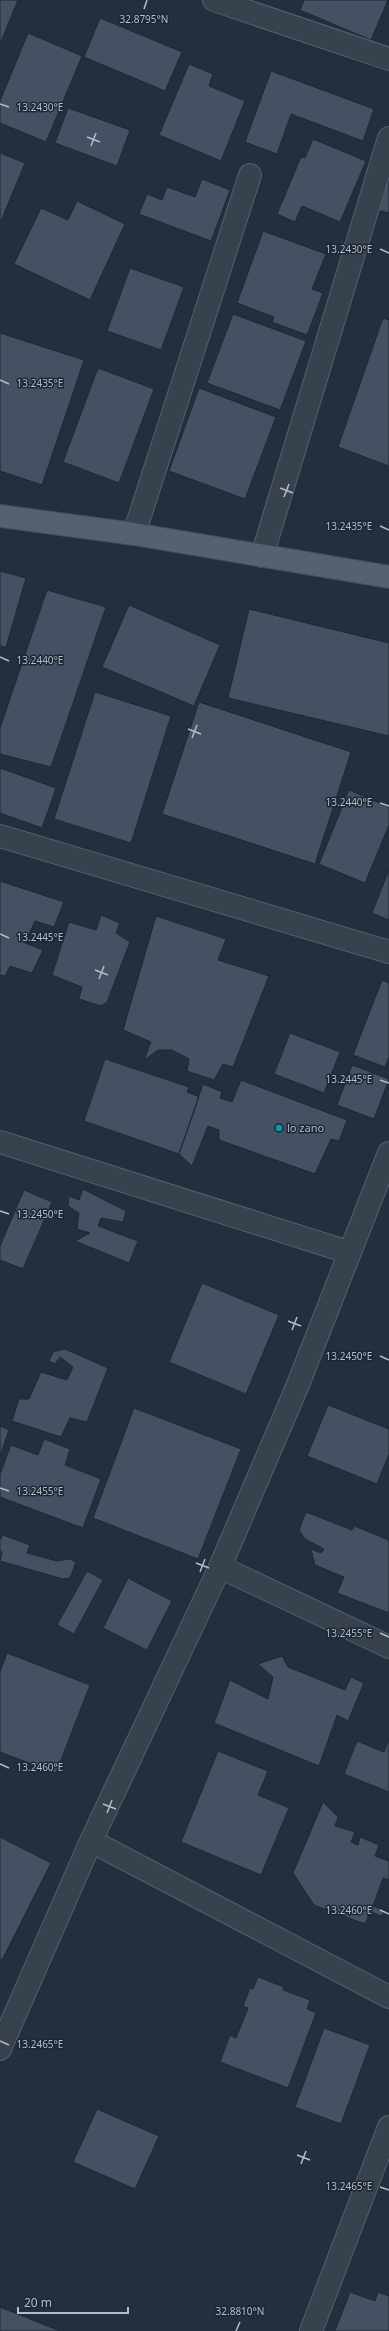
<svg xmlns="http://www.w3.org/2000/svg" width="389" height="2331" font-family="'Noto Sans',sans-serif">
  <rect width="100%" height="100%" fill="#242f3e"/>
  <path fill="#455162" stroke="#1f2835" d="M0 0H18L0 44Z
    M304 0H388L371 40 300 10Z
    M100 18 182 52 165 91 84 57Z
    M28 33 82 56 46 142 0 123V101Z
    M189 64 213 74 209 86 245 101 221 161 159 135Z
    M271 71 374 109 363 141 291 114 277 154 245 142Z
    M68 108 130 130 117 166 55 143Z
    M313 139 366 161 340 222 302 206 295 222 277 214 301 157 305 158Z
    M0 153 25 163 1 221H0Z
    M389 164V213L378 210Z
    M202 179 230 190 211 241 139 214 147 194 162 200 167 187 195 197Z
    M77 201 125 224 90 300 14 264 41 208 68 220Z
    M263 231 326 254 312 289 323 293 307 335 272 322 274 317 237 303Z
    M130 268 184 287 161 350 107 331Z
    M233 314 306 341 280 410 207 383Z
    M383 318 389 320V466L338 447Z
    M0 333 84 360 42 485 0 471Z
    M98 368 154 389 119 483 63 462Z
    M199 388 276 417 245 499 169 471Z
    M0 571 26 578 6 647 0 646Z
    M47 590 106 607 51 767 0 754V728Z
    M129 605 220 645 194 706 102 667Z
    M249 609 389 643V736L228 698Z
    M95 692 171 716 131 843 54 819Z
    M199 702 351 752 315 864 162 814Z
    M0 768 56 788 42 828 0 813Z
    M349 790 389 807V825L365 883 319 864Z
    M389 870V920L372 913Z
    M0 881 64 902 54 927 35 921 25 943 43 950 32 973 10 966 5 976 0 975Z
    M101 915 120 923 116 933 130 942 107 1002 101 1006 79 999 82 987 52 975 69 922 96 930Z
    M156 916 226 939 218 960 269 976 233 1067 223 1064 214 1080 187 1071 189 1059 172 1050H158L144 1060 151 1042 123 1030Z
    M382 980 389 983V1057L385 1067 353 1055Z
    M290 1033 340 1052 324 1093 274 1074Z
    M105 1059 189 1087 187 1092 199 1097 179 1154 84 1121Z
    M352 1065 389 1079 374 1119 337 1105Z
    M241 1080 347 1120 339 1141 331 1139 315 1174 219 1140V1130L208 1126 192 1166 179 1154 203 1084 222 1092 220 1098 232 1102Z
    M83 1189 126 1211 123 1222 101 1218 98 1226 138 1241 129 1263 75 1241 90 1233 77 1229 79 1213 68 1206 69 1196 79 1200Z
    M24 1190 52 1202 23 1269 0 1260V1246Z
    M202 1283 279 1315 246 1394 169 1362Z
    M65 1349 108 1368 87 1422 70 1418 61 1437 12 1421 19 1399H29L41 1372 67 1380 73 1367 60 1357 55 1364 49 1361 53 1352Z
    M328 1405 389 1429V1454L377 1484 307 1456Z
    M134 1408 241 1449 198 1559 93 1518Z
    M0 1426 9 1430 0 1456Z
    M44 1439 70 1449 65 1465 101 1479 83 1528 0 1497V1474L11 1445 38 1455Z
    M306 1512 352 1530 354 1526 389 1540V1613L337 1593 344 1577 315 1565 311 1549 321 1553 324 1549 305 1539 299 1530Z
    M3 1535 30 1545 27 1553 57 1561 70 1559 76 1562 70 1578 63 1579 0 1561 2 1552 0 1551V1540Z
    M87 1571 103 1580 74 1634 57 1625Z
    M128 1578 172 1601 147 1650 103 1628Z
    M7 1653 90 1685 56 1773 0 1752V1672Z
    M282 1656 288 1667 345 1690 351 1677 364 1683 348 1721 337 1715 319 1766 214 1723 230 1680 268 1699 273 1677 258 1664Z
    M389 1739V1792L344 1774 357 1741 384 1752Z
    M218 1751 268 1771 258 1795 289 1808 261 1875 181 1842Z
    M323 1802 338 1817 335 1826 355 1832 351 1842 358 1845 360 1837 379 1845 375 1856 389 1861V1880L383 1878 373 1906 384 1910 382 1916 370 1912 365 1924 314 1905 293 1873Z
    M0 1837 51 1863 2 1960 0 1959Z
    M258 1977 284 1987 283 1990 310 2000 307 2009 316 2013 288 2088 220 2062 230 2035 236 2038 248 2008 243 2006 250 1988 253 1989Z
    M324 2028 370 2045 341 2124 295 2107Z
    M97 2109 159 2136 135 2189 73 2162Z
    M350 2292 375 2301 378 2292 389 2296V2331H335Z
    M0 2307 60 2331H0Z"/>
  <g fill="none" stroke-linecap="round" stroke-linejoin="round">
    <g stroke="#565f6c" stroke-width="24">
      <path id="minor" d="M214 0 389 59
        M134 534 250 175
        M262 556 389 138
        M0 836 389 952
        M0 1142 348 1252
        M220 1567 389 1647
        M91 1841 389 1997
        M0 2049 91 1841 220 1567 297 1387 389 1153
        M311 2331 389 2127"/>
    </g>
    <g stroke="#414a57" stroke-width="24">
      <path id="major" d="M0 516 134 534 389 577"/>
    </g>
    <use href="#minor" stroke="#38414e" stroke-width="22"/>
    <use href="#major" stroke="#56606e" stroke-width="22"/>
  </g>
  <path fill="none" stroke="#b4bcc9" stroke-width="1.5" d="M144 9 147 0M0 104 9 107M87 137 100 142M91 146 96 133M380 249 389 253M0 380 9 384M280 488 293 493M284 497 289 484M380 526 389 530M0 657 9 661M188 729 201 734M192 738 197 725M380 803 389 806M0 934 9 938M95 970 108 975M99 979 104 966M380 1080 389 1083M0 1211 9 1214M288 1321 301 1326M292 1330 297 1317M380 1356 389 1360M0 1488 9 1491M196 1563 209 1568M200 1572 205 1559M380 1633 389 1637M0 1764 9 1768M103 1804 116 1809M107 1813 112 1800M380 1910 389 1914M0 2041 9 2045M297 2155 310 2160M301 2164 306 2151M380 2187 389 2190M236 2331 240 2322"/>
  <circle fill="#0f9aa8" stroke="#1d2633" stroke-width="1.5" cx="279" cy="1128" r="4"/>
  <g text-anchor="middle" stroke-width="3" stroke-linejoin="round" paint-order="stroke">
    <g font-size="11" fill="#b4bcc9" stroke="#1d2633" text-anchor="start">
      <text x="287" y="1132">lo zano</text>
    </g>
  </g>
  <g font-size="10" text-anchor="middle" fill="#b4bcc9" stroke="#1d2633" stroke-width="3" stroke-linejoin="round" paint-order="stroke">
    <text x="144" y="23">32.8795°N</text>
    <text x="40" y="111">13.2430°E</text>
    <text x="349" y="253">13.2430°E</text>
    <text x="40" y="387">13.2435°E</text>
    <text x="349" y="530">13.2435°E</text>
    <text x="40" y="664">13.2440°E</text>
    <text x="349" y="806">13.2440°E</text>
    <text x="40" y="941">13.2445°E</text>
    <text x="349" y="1083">13.2445°E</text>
    <text x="40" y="1218">13.2450°E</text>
    <text x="349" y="1360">13.2450°E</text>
    <text x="40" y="1495">13.2455°E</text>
    <text x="349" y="1637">13.2455°E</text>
    <text x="40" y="1771">13.2460°E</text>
    <text x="349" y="1914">13.2460°E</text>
    <text x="40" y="2048">13.2465°E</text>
    <text x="349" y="2190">13.2465°E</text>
    <text x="240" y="2315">32.8810°N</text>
  </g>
  <path d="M18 2307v6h110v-6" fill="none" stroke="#b4bcc9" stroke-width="2"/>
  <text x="24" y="2307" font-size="12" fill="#b4bcc9" stroke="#1d2633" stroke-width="3" paint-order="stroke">20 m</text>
</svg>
